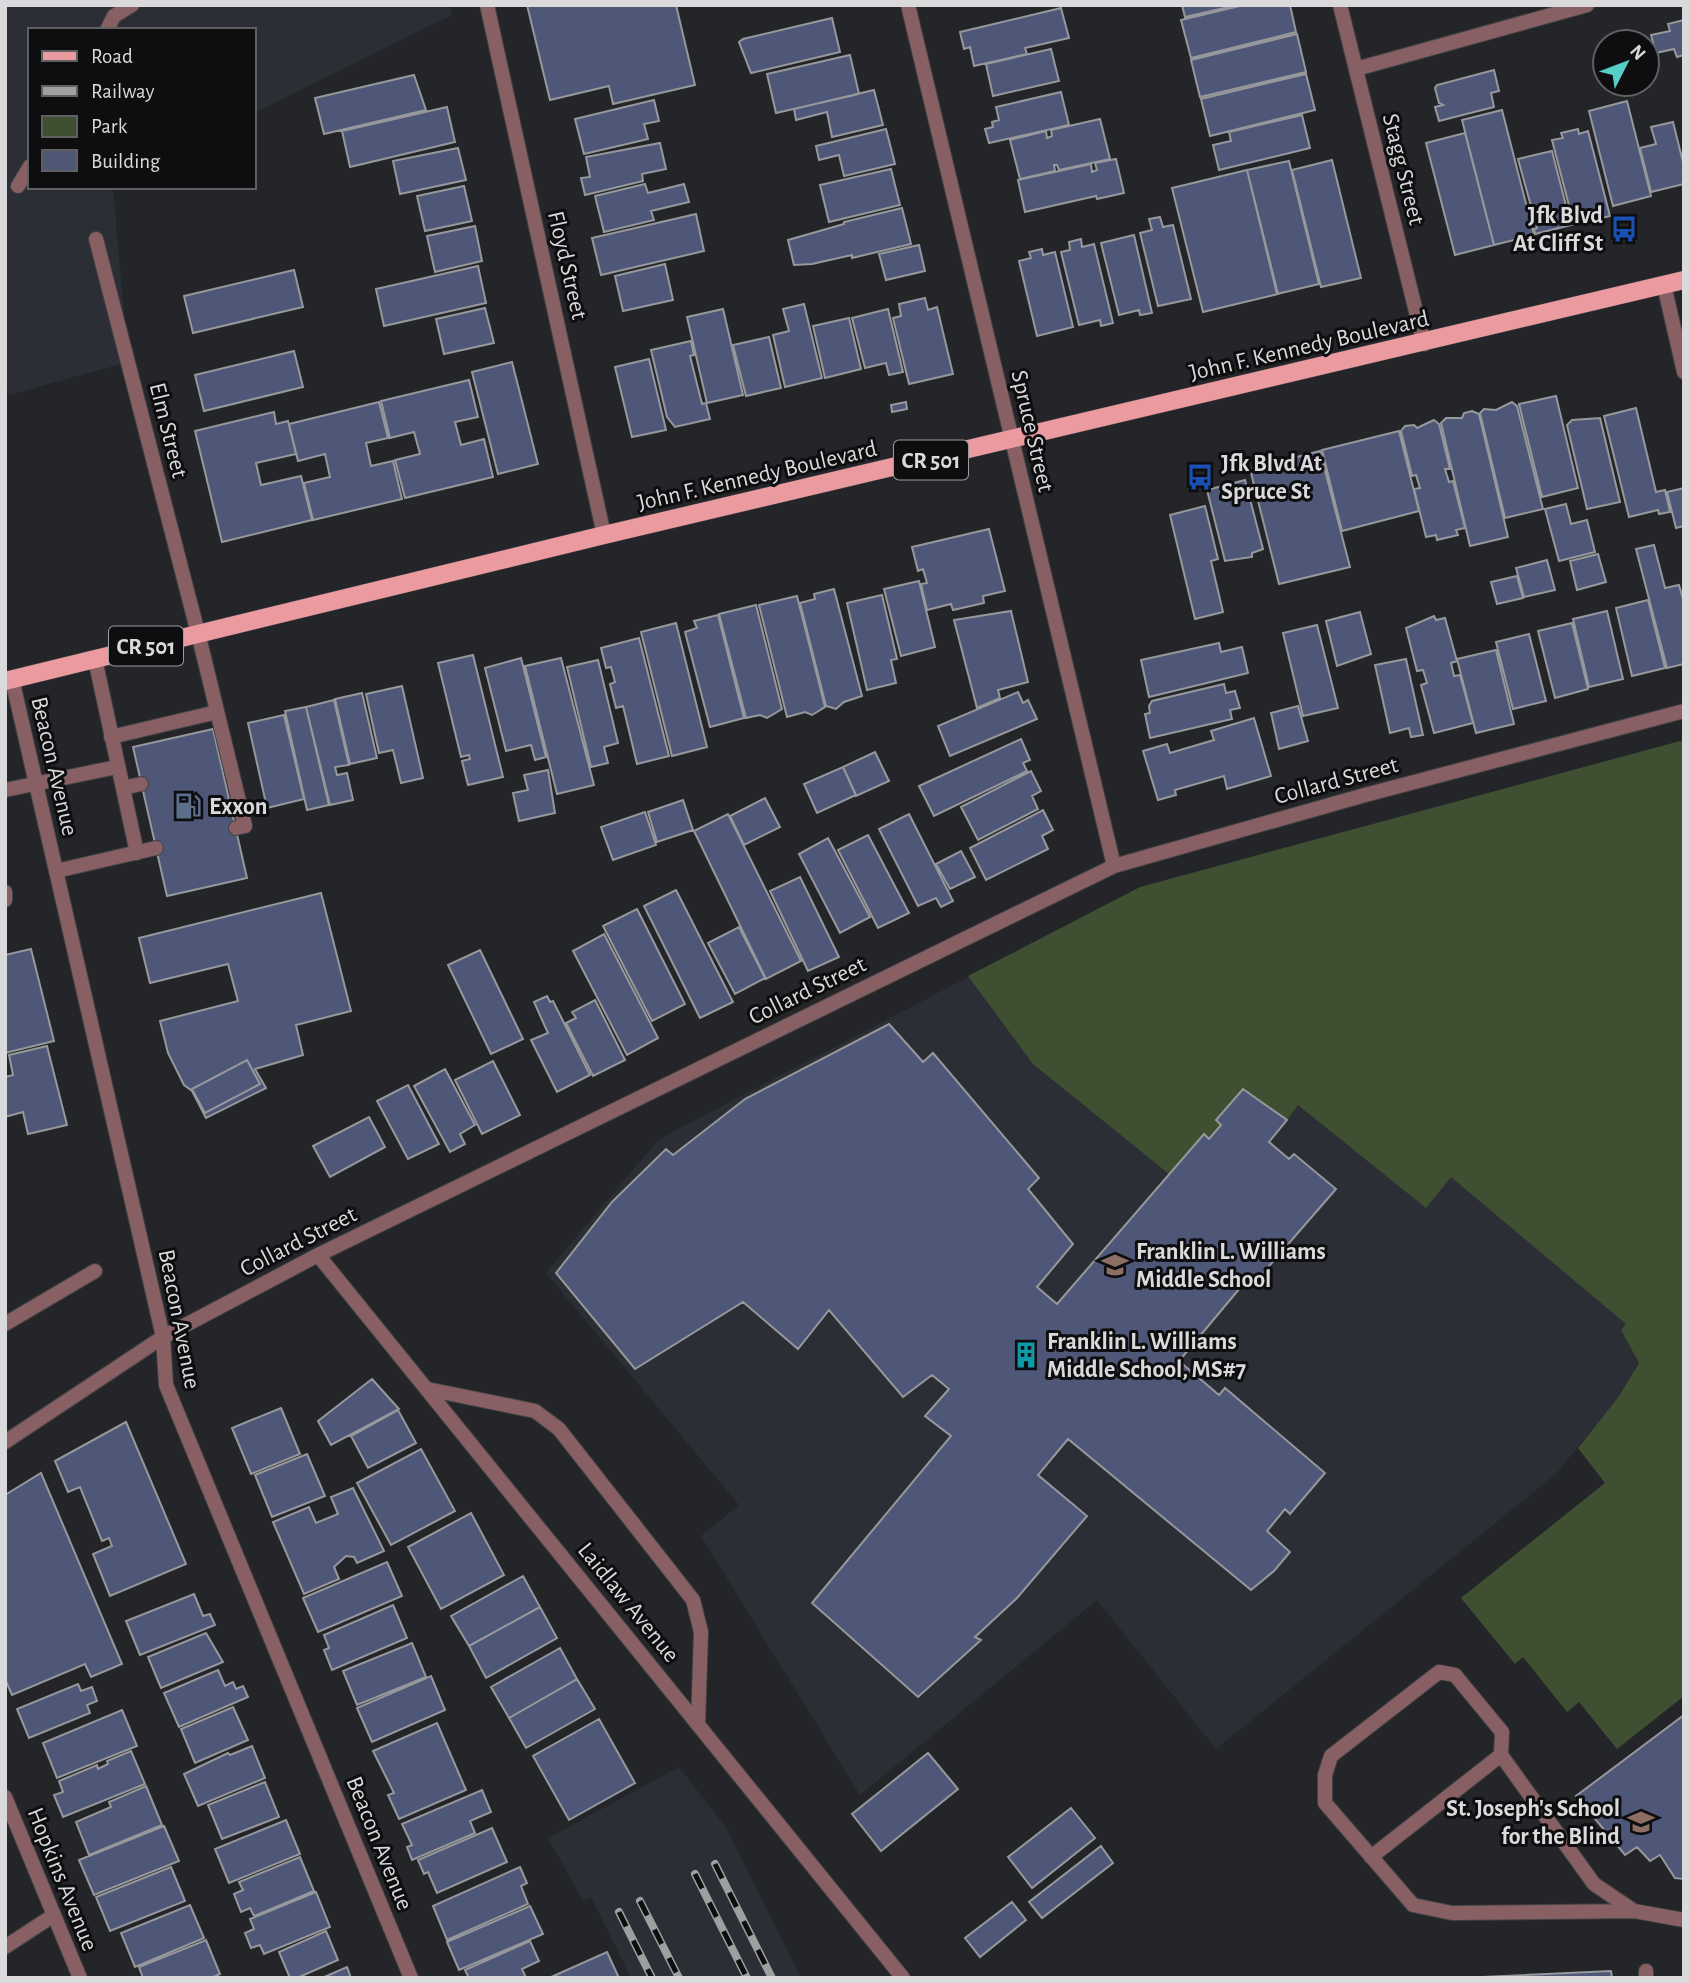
<svg xmlns="http://www.w3.org/2000/svg" width="1689" height="1983" font-family="'Alegreya Sans',sans-serif">
  <rect width="100%" height="100%" fill="#242528"/>
  <path fill="#2c2e36" d="M5 5H449L452 15 254 113V30H30V187H113L128 362 9 395 5 387Z
    M1684 740V1258L1621 1330 1639 1363 1619 1396 1556 1474 1216 1749 1097 1600 860 1795 701 1536 739 1505 546 1273 659 1139 1140 887Z
    M679 1767 727 1829 801 1978H631L591 1897 583 1901 548 1838Z"/>
  <path fill="#3f5032" d="M1684 740V1696L1617 1749 1579 1702 1567 1712 1523 1657 1515 1664 1461 1598 1605 1483 1578 1448 1619 1396 1639 1363 1621 1330 1626 1324 1451 1177 1426 1208 1298 1105 1287 1120 1243 1089 1216 1119 1221 1125 1209 1139 1204 1134 1169 1174 1033 1064 968 976 1140 887Z"/>
  <path fill="#4e5777" stroke="#97989c" stroke-width="2" d="M527 5H676L695 85 613 104 609 86 550 100Z
    M1182 5H1229V7L1185 17Z
    M1244 5H1290L1296 32 1191 58 1181 20Z
    M1061 8 1069 38 1025 48 1027 54 974 66 970 47 964 49 960 32Z
    M832 18 840 52 751 73 739 42 743 39Z
    M1684 20V55L1677 57 1674 49 1656 53 1651 35 1670 31 1668 24Z
    M1297 34 1306 72 1200 97 1191 60Z
    M1051 49 1059 81 993 96 986 64Z
    M850 55 859 94 776 113 767 74Z
    M1494 70 1499 91 1491 93 1494 107 1439 121 1435 107 1443 105 1439 103 1435 88 1437 85Z
    M1306 74 1315 110 1210 136 1201 99Z
    M414 75 426 110 324 134 315 98Z
    M874 90 883 125 832 137 827 112 796 120 794 109Z
    M1061 92 1069 125 989 143 985 129 993 127 992 122 999 120 996 107Z
    M654 100 659 121 644 124 648 139 584 154 575 119Z
    M1627 101 1651 196 1613 206 1589 111Z
    M447 107 455 142 350 167 342 131Z
    M1502 110 1534 235 1494 245 1462 120Z
    M1302 115 1310 148 1219 170 1213 145 1231 141 1229 132Z
    M1100 119 1110 159 1059 170 1057 165H1054L1055 171 1020 179 1010 140 1046 131 1047 138 1052 136 1051 130Z
    M1673 122 1684 166V184L1651 192 1640 148 1656 144 1651 127Z
    M886 129 895 164 844 176 839 155 819 160 816 146Z
    M1578 129 1579 134 1588 131 1610 216 1574 225 1552 140 1563 138 1561 133Z
    M1465 133 1494 245 1455 255 1426 143Z
    M660 143 666 169 642 174 643 181 585 195 581 178 590 177 586 157Z
    M458 148 466 180 400 194 393 161Z
    M1552 151 1571 225 1535 234 1534 229 1537 228 1518 159Z
    M1116 159 1124 193 1097 199 1096 196 1025 212 1018 180 1091 164 1092 172 1097 170 1095 163Z
    M1332 160 1361 278 1321 287 1292 170Z
    M1289 161 1319 284 1277 294 1247 170Z
    M891 169 900 205 829 222 820 185Z
    M1247 170 1278 294 1203 312 1172 188Z
    M645 184 648 193 684 184 689 202 651 211 654 220 604 232 595 196Z
    M464 186 472 221 425 231 417 196Z
    M902 208 911 244 852 258V255L812 264 794 265 788 240 844 224V222Z
    M696 214 704 251 601 275 592 238Z
    M1160 217 1163 227 1173 225 1191 299 1158 306 1140 233 1152 230 1149 219Z
    M475 226 482 261 435 272 427 236Z
    M1134 235 1152 313 1140 315 1139 310 1119 315 1101 243Z
    M1081 239 1082 247 1094 244 1113 323 1101 326 1100 320 1079 325 1061 252 1070 250 1069 242Z
    M919 245 925 271 886 280 879 254Z
    M1042 249 1043 255 1055 252 1073 327 1037 336 1019 261 1031 258 1029 252Z
    M665 264 673 300 623 311 615 276Z
    M478 266 486 303 384 326 376 289Z
    M294 270 303 307 193 333 184 296Z
    M925 298 928 310 937 307 953 374 909 384 893 318 901 316 899 304Z
    M804 304 822 378 785 387 773 335 789 331 783 309Z
    M485 308 494 343 444 354 436 319Z
    M723 309 743 395 707 403 687 317Z
    M888 309 903 372 889 375 886 363 865 368 852 318Z
    M849 318 861 369 825 378 813 326Z
    M769 337 781 388 746 396 733 345Z
    M691 341 694 355 690 356 702 404 706 403 710 419 675 427 667 417 651 350Z
    M294 351 303 387 204 411 195 375Z
    M649 359 666 430 632 437 615 367Z
    M512 362 538 464 498 474 472 372Z
    M469 380 478 417 455 422 461 445 484 439 493 477 405 498 395 460 420 454 414 432 390 438 381 401Z
    M1556 396 1578 488 1542 497 1519 404Z
    M379 402 388 438 366 443 371 466 393 461 402 499 313 520 304 483 330 477 325 454 298 461 289 424Z
    M906 402 907 409 892 412 891 405Z
    M1512 402 1517 406 1543 509 1505 518 1480 413 1484 409 1496 410Z
    M1636 408 1656 492 1665 490 1670 512 1659 514 1658 510 1629 517 1604 416Z
    M1472 411 1479 414 1508 537 1470 546 1441 423 1446 418H1462L1464 413Z
    M274 412 276 424 288 421 296 454 256 463 261 485 301 476 312 520 222 542 195 431Z
    M1600 418 1620 502 1587 509 1567 425 1572 420Z
    M1434 420 1439 424 1450 469H1445L1449 482 1453 481 1465 528 1456 530 1458 535 1437 540 1436 535 1426 537 1414 489 1420 488 1416 475 1412 476 1401 431 1405 426 1414 425 1417 428Z
    M1399 431 1419 511 1342 531 1322 450Z
    M1320 451 1350 567 1279 584 1250 469Z
    M1245 480 1263 549 1252 553V557L1225 561 1207 490Z
    M1684 488V526L1676 528 1667 492Z
    M1566 504 1571 524 1587 520 1595 552 1559 561 1545 509Z
    M1205 506 1218 559 1211 561 1223 612 1195 619 1170 515Z
    M989 529 1005 591 983 596 984 603 953 610 951 604 927 610 921 584 927 583 923 569 918 571 912 547Z
    M1654 545 1665 588 1679 585 1684 602V664L1667 668 1636 549Z
    M1598 554 1606 582 1577 590 1570 561Z
    M1547 560 1555 590 1524 597 1516 568Z
    M1517 576 1523 598 1497 604 1491 582Z
    M919 581 935 647 901 656 884 589Z
    M834 589 862 696 844 702 836 709 826 706 800 603 815 599 814 594Z
    M882 595 897 659 891 660 896 683 867 690 847 603Z
    M797 596 825 707 812 715 805 712 787 717 759 605Z
    M1648 600 1665 668 1632 676 1616 608Z
    M756 605 782 709 767 718 760 715 746 718 719 614Z
    M1011 611 1028 682 998 690 1000 698 977 708 954 620Z
    M1607 611 1623 679 1589 687 1573 619Z
    M1360 612 1371 654 1337 666 1326 621Z
    M718 615 744 718 710 727 685 632 697 628 694 621Z
    M1434 616 1436 620 1445 618 1457 661 1451 663 1454 676 1460 675 1473 723 1434 733 1421 685 1427 683 1423 670 1417 671 1406 628Z
    M676 623 707 747 672 756 641 632Z
    M1572 623 1588 689 1555 698 1538 631Z
    M1317 625 1338 708 1303 716 1283 633Z
    M1529 634 1546 701 1513 709 1496 642Z
    M639 638 669 756 637 764 623 706 616 708 610 684 615 682 611 667 606 668 601 648Z
    M1219 643 1221 652 1242 647 1248 673 1149 697 1141 660Z
    M1496 650 1514 724 1476 733 1457 659Z
    M473 655 503 777 468 785 462 761 470 759 469 755 461 757 438 663Z
    M521 658 546 757 535 760 531 745 506 751 485 668Z
    M561 658 594 785 557 794 525 666Z
    M1406 659 1423 735 1411 737 1409 728 1390 733 1375 665Z
    M598 660 618 743 604 747 608 763 591 767 567 667Z
    M1224 684 1226 693 1235 691 1240 708 1230 710 1232 719 1150 738 1145 714 1150 713 1149 706 1152 701Z
    M402 686 423 778 401 783 393 750 379 753 366 694Z
    M1018 692 1023 703 1028 700 1037 719 950 756 938 726Z
    M362 693 377 758 350 764 335 699Z
    M334 700 349 765 335 767 337 775 347 773 353 800 330 805 306 707Z
    M1298 706 1308 741 1279 749 1271 713Z
    M306 707 329 805 307 810 285 711Z
    M284 715 304 799 267 808 248 723Z
    M1254 718 1271 776 1227 789 1224 776 1175 790 1176 795 1158 800 1143 751 1167 744 1170 753 1214 740 1211 731Z
    M213 729 247 878 167 896 133 747Z
    M1021 739 1030 760 1023 763 1027 771 934 816 919 786Z
    M875 752 889 781 856 796 843 767Z
    M843 767 856 795 817 813 804 784Z
    M548 770 555 813 519 821 513 793 528 790 524 775Z
    M1031 771 1041 791 1032 796 1038 809 978 840 961 807Z
    M765 798 780 827 744 845 730 816Z
    M683 800 693 830 657 842 648 812Z
    M1043 810 1053 830 1042 836 1048 849 986 880 970 848Z
    M645 812 656 845 613 860 601 827Z
    M728 814 801 961 766 979 694 831Z
    M909 814 953 901 941 907 936 898 918 906 879 829Z
    M868 835 909 913 878 928 838 850Z
    M828 838 870 917 840 933 799 854Z
    M961 851 975 877 950 889 936 864Z
    M800 877 839 957 808 971 770 891Z
    M676 890 733 1002 700 1018 644 906Z
    M321 893 351 1011 296 1025 303 1055 255 1069 266 1088 206 1118 192 1091 184 1085 168 1053 160 1021 238 1001 228 964 150 983 139 938Z
    M637 909 685 1004 652 1021 603 926Z
    M739 927 765 978 735 994 708 943Z
    M604 934 658 1038 627 1055 573 951Z
    M31 949 54 1041 5 1053V955Z
    M480 950 523 1039 491 1054 448 965Z
    M547 996 550 1002 553 1001 590 1075 557 1092 531 1040 548 1033 534 1002Z
    M595 1000 625 1060 593 1076 566 1023 576 1018 572 1012Z
    M889 1024 923 1062 933 1053 1039 1178 1028 1189 1073 1244 1037 1287 1057 1304 1204 1134 1209 1139 1221 1125 1216 1120 1243 1089 1287 1120 1269 1142 1289 1159 1294 1154 1336 1189 1251 1287 1245 1282 1179 1361 1219 1395 1225 1388 1325 1473 1290 1514 1285 1509 1267 1531 1290 1552 1274 1571 1251 1590 1068 1439 1038 1475 1087 1516 1017 1598 975 1637 981 1640 918 1697 812 1603 951 1436 925 1416 949 1389 932 1375 903 1397 829 1310 798 1349 743 1302 635 1369 556 1273 612 1202 666 1149 673 1155 745 1099Z
    M47 1046 67 1125 28 1134 23 1112 5 1117V1077L13 1075 9 1055Z
    M247 1060 260 1084 205 1113 192 1089Z
    M493 1061 520 1115 482 1134 455 1080Z
    M445 1069 475 1125 460 1134 465 1144 450 1152 414 1086Z
    M408 1085 439 1144 408 1159 377 1101Z
    M369 1117 385 1147 330 1177 313 1146Z
    M372 1379 399 1409 331 1445 318 1421Z
    M281 1408 300 1454 251 1474 232 1428Z
    M398 1410 416 1443 368 1468 351 1436Z
    M126 1422 186 1564 110 1596 93 1554 112 1546 109 1538 102 1541 80 1487 68 1492 55 1461Z
    M421 1449 455 1511 391 1545 357 1483Z
    M307 1454 325 1496 272 1517 255 1475Z
    M41 1473 122 1664 91 1677 85 1664 12 1695 5 1679V1495Z
    M353 1488 384 1551 357 1563 354 1557 346 1556 334 1567 339 1579 304 1594 273 1522 309 1507 316 1523 338 1514 331 1497Z
    M471 1513 504 1575 441 1609 408 1547Z
    M387 1562 402 1596 318 1632 303 1598Z
    M523 1576 540 1607 469 1646 451 1616Z
    M194 1594 203 1616 210 1614 215 1625 140 1655 126 1621Z
    M393 1605 407 1638 332 1670 324 1650 329 1648 324 1635Z
    M540 1607 557 1638 486 1678 469 1646Z
    M206 1633 223 1662 161 1688 148 1657Z
    M412 1643 426 1677 357 1705 343 1671Z
    M560 1648 577 1679 509 1718 491 1687Z
    M218 1670 225 1686 233 1682 236 1689 243 1686 248 1697 179 1727 164 1693Z
    M431 1676 445 1710 372 1742 357 1708Z
    M577 1679 595 1709 526 1748 509 1718Z
    M78 1684 81 1691 92 1687 97 1701 87 1705 90 1713 29 1738 17 1709Z
    M233 1707 248 1740 195 1763 181 1729Z
    M122 1710 137 1746 57 1778 43 1743Z
    M1684 1715V1879L1675 1878 1660 1855 1650 1861 1637 1847 1625 1855 1576 1796Z
    M599 1719 635 1783 569 1820 533 1756Z
    M437 1723 466 1790 399 1819 388 1795 394 1793 373 1751Z
    M252 1746 265 1778 198 1806 184 1774 228 1753 230 1755Z
    M131 1751 145 1784 63 1817 54 1795 63 1792 59 1781 97 1765 98 1769 108 1764 107 1761Z
    M928 1753 958 1789 881 1851 852 1814Z
    M265 1782 279 1817 222 1839 208 1805Z
    M146 1786 162 1825 89 1855 76 1822 111 1807 109 1802Z
    M482 1790 491 1812 470 1821 475 1833 412 1860 407 1847 412 1845 402 1824Z
    M1071 1808 1095 1838 1032 1888 1008 1857Z
    M286 1820 300 1854 229 1883 215 1849Z
    M164 1826 179 1861 94 1895 79 1860Z
    M492 1828 507 1862 437 1893 428 1872 424 1874 418 1860Z
    M1101 1846 1113 1863 1042 1918 1029 1902Z
    M300 1857 314 1891 254 1916 250 1908 241 1912 234 1894 243 1890 239 1882Z
    M171 1867 185 1901 110 1931 96 1897Z
    M520 1867 527 1883 521 1886 528 1904 447 1940 433 1906Z
    M316 1892 330 1927 264 1954 260 1945 251 1948 245 1933 254 1929 250 1919Z
    M1012 1902 1026 1920 980 1957 965 1938Z
    M190 1905 204 1938 135 1967 121 1933Z
    M530 1906 543 1934 459 1970 447 1942Z
    M326 1931 338 1960 297 1978H290L279 1952Z
    M206 1940 220 1974 211 1978H143L139 1967Z
    M530 1941 539 1961 522 1969 526 1978H469L465 1970Z
    M607 1952 619 1978H549Z
    M347 1967 351 1978H322Z
    M1611 1971 1612 1978H1461Z"/>
  <g fill="none" stroke-linecap="round" stroke-linejoin="round">
    <g stroke="#414245" stroke-width="16">
      <path id="lane" d="M107 30 114 16 132 5
        M1356 69 1587 5
        M18 186 30 166
        M1664 285 1684 372
        M198 633 245 826 236 828
        M95 659 137 853
        M111 737 217 712
        M123 788 141 784
        M5 790 117 767
        M56 871 156 848
        M5 892V900
        M5 1324 95 1271
        M427 1389 535 1411 559 1429 693 1600 701 1632 698 1724
        M1371 1857 1501 1755
        M1634 1911 1594 1884 1501 1755 1502 1732 1455 1675 1439 1672 1331 1756 1325 1775V1803L1413 1905 1452 1913 1634 1911 1684 1920
        M1646 1971V1978"/>
    </g>
    <g stroke="#414245" stroke-width="16">
      <path id="street" d="M487 5 604 535
        M908 5 1114 866
        M1340 5 1424 344
        M96 239 198 633
        M12 679 163 1337 166 1385 411 1978
        M318 1255 903 1978
        M5 1442 163 1337 318 1255 1114 866 1365 795 1684 711
        M5 1797 80 1978
        M5 1947 54 1915"/>
    </g>
    <g stroke="#414245" stroke-width="19">
      <path id="primary" d="M5 681 604 535 1684 280"/>
    </g>
    <use href="#lane" stroke="#886063" stroke-width="14"/>
    <use href="#street" stroke="#886063" stroke-width="14"/>
    <use href="#primary" stroke="#eb9aa0" stroke-width="18"/>
    <g stroke="#9e9fa1" stroke-width="8">
      <path id="rail" d="M715 1864 772 1978
        M695 1874 747 1978
        M640 1901 679 1978
        M619 1912 652 1978"/>
    </g>
    <use href="#rail" stroke="#0e0e10" stroke-width="5" stroke-dasharray="16" stroke-linecap="butt"/>
  </g>
  <defs>
    <g id="bus-bare" transform="scale(2.1)"><path d="M-5-6H5V4H4V6H2V4H-2V6H-4V4H-5ZM-3.5-4V0h7V-4ZM-3.5 1.2v1.5H-2V1.2ZM2 1.2v1.5H3.5V1.2Z" fill="#1a4fb4" stroke="#0e0e10" stroke-width="2.5" paint-order="stroke"/></g>
    <g id="fuel-bare" transform="scale(2.1)"><path d="M-5.5-6h7V0h2V4h1.3V-2.5L3-4.5l.8-.8L6-3V5H2.5V1h-1V6h-7ZM-4.2-4.7v3.2H.2V-4.7Z" fill="#5c6f8a" stroke="#0e0e10" stroke-width="2.5" paint-order="stroke"/></g>
    <g id="school-bare" transform="scale(2.1)"><path d="M0-5L7-2L0 1L-7-2ZM-4 1L0 2.5L4 1V4Q0 6-4 4Z" fill="#8d6e63" stroke="#0e0e10" stroke-width="2.5" paint-order="stroke"/></g>
    <g id="building-bare" transform="scale(2.1)"><path d="M-4-6H4V6H1V3H-1V6H-4ZM-2.5-4.3h1.7v1.8h-1.7ZM.8-4.3h1.7v1.8H.8ZM-2.5-1h1.7V.8h-1.7ZM.8-1h1.7V.8H.8Z" fill="#0f9aa8" stroke="#0e0e10" stroke-width="2.5" paint-order="stroke"/></g>
  </defs>
  <g fill-rule="evenodd">
    <use href="#bus-bare" x="1624" y="229"/>
    <use href="#bus-bare" x="1200" y="477"/>
    <use href="#fuel-bare" x="188" y="806"/>
    <use href="#school-bare" x="1115" y="1265"/>
    <use href="#building-bare" x="1026" y="1355"/>
    <use href="#school-bare" x="1641" y="1822"/>
  </g>
  <g text-anchor="middle" stroke-width="6" stroke-linejoin="round" paint-order="stroke">
    <g fill="#0e0e10" stroke="#9d9d9f" stroke-width="2">
      <rect x="894" y="440.5" width="74" height="39" rx="5"/>
      <rect x="109" y="626.5" width="74" height="39" rx="5"/>
    </g>
    <g font-size="23" font-weight="bold" fill="#dadadc">
      <text x="931" y="468">CR 501</text>
      <text x="146" y="654">CR 501</text>
    </g>
    <g font-size="24" fill="#dadadc" stroke="#0e0e10">
      <text transform="translate(1404 169) rotate(76)" y="8">Stagg Street</text>
      <text transform="translate(568 265) rotate(77)" y="8">Floyd Street</text>
      <text transform="translate(1309 345) rotate(-13)" y="8">John F. Kennedy Boulevard</text>
      <text transform="translate(169 430) rotate(76)" y="8">Elm Street</text>
      <text transform="translate(1033 431) rotate(77)" y="8">Spruce Street</text>
      <text transform="translate(757 475) rotate(-13)" y="8">John F. Kennedy Boulevard</text>
      <text transform="translate(55 766) rotate(77)" y="8">Beacon Avenue</text>
      <text transform="translate(1336 780) rotate(-15)" y="8">Collard Street</text>
      <text transform="translate(807 990) rotate(-26)" y="8">Collard Street</text>
      <text transform="translate(298 1241) rotate(-27)" y="8">Collard Street</text>
      <text transform="translate(180 1319) rotate(79)" y="8">Beacon Avenue</text>
      <text transform="translate(629 1602) rotate(51)" y="8">Laidlaw Avenue</text>
      <text transform="translate(380 1843) rotate(68)" y="8">Beacon Avenue</text>
      <text transform="translate(63 1879) rotate(68)" y="8">Hopkins Avenue</text>
    </g>
    <g font-size="24" font-weight="bold" fill="#dadadc" stroke="#0e0e10" text-anchor="start">
      <text x="1603" y="223" text-anchor="end">Jfk Blvd<tspan x="1603" dy="28">At Cliff St</tspan></text>
      <text x="1221" y="471">Jfk Blvd At<tspan x="1221" dy="28">Spruce St</tspan></text>
      <text x="209" y="814">Exxon</text>
      <text x="1136" y="1259">Franklin L. Williams<tspan x="1136" dy="28">Middle School</tspan></text>
      <text x="1047" y="1349">Franklin L. Williams<tspan x="1047" dy="28">Middle School, MS#7</tspan></text>
      <text x="1620" y="1816" text-anchor="end">St. Joseph's School<tspan x="1620" dy="28">for the Blind</tspan></text>
    </g>
  </g>
  <rect width="1689" height="1983" fill="none" stroke="#dadadc" stroke-width="14"/>
  <rect x="28" y="28" width="228" height="161" fill="#0e0e10" stroke="#606062" stroke-width="2"/>
  <rect x="42" y="51" width="35" height="10" fill="#eb9aa0" stroke="#606062" stroke-width="2"/>
  <text x="91" y="63" font-size="21" fill="#dadadc">Road</text>
  <rect x="42" y="86" width="35" height="10" fill="#9e9fa1" stroke="#606062" stroke-width="2"/>
  <text x="91" y="98" font-size="21" fill="#dadadc">Railway</text>
  <rect x="42" y="116" width="35" height="21" fill="#3f5032" stroke="#606062" stroke-width="2"/>
  <text x="91" y="133" font-size="21" fill="#dadadc">Park</text>
  <rect x="42" y="150" width="35" height="21" fill="#4e5777" stroke="#606062" stroke-width="2"/>
  <text x="91" y="168" font-size="21" fill="#dadadc">Building</text>
  <g transform="translate(1626 63) rotate(48)"><circle r="33" fill="#0e0e10" stroke="#606062" stroke-width="2"/>
  <path d="M0-5L12 26L0 18L-12 26Z" fill="#55cec5"/>
  <text y="-10" font-size="19" font-weight="bold" text-anchor="middle" fill="#dadadc">N</text>
  </g>
</svg>
